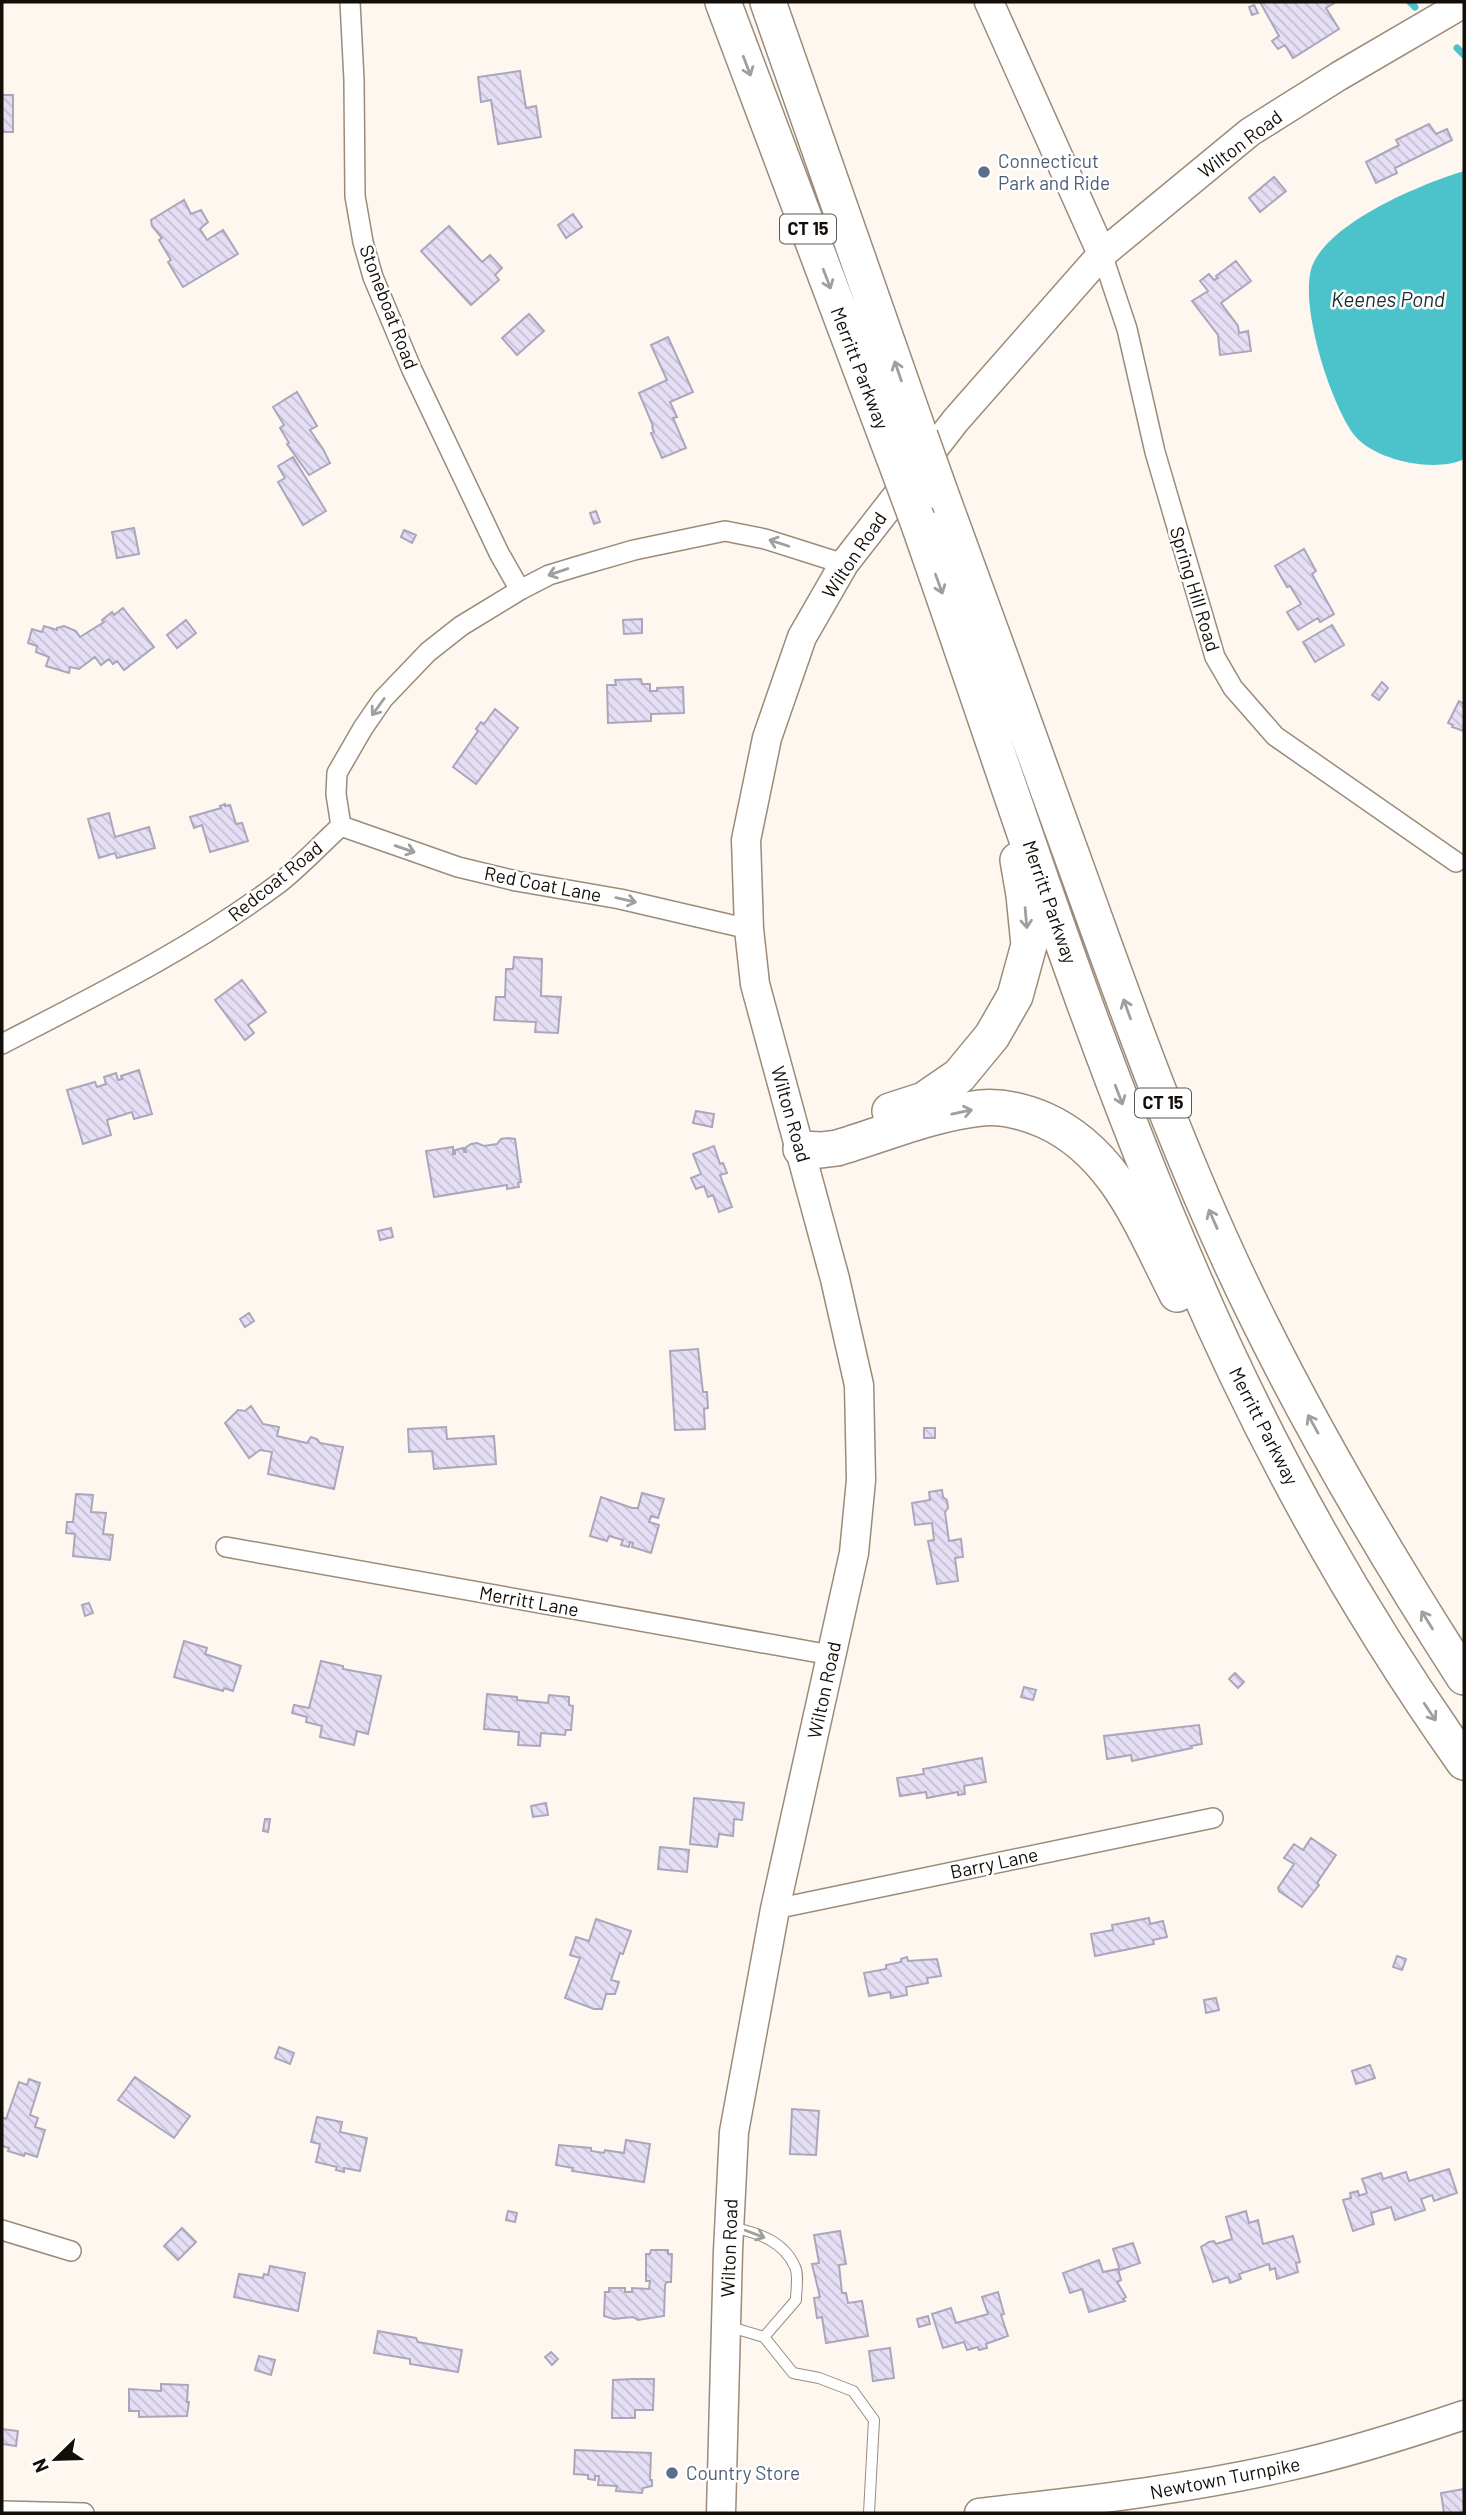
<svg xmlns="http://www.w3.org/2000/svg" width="1466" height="2515" font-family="Barlow,sans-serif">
  <defs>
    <pattern id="building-back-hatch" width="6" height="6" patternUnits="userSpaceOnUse" patternTransform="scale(1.75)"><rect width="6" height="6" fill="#e5dff6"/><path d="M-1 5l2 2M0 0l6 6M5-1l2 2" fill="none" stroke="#c4bed1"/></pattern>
  </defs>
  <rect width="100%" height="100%" fill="#fef7ef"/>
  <path fill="#4cc3cb" d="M1464 171V459C1436 473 1376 461 1355 436 1331 406 1297 301 1313 264 1332 221 1421 184 1464 171Z"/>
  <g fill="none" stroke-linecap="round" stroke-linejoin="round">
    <path stroke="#4cc3cb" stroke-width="7" d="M1410 2 1415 7
      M1457 48 1464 55"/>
  </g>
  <path fill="url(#building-back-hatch)" stroke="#aca6bc" stroke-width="2" d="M1260 2H1336L1326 8 1339 29 1293 58 1285 45 1278 49 1272 41 1279 36Z
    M1254 5 1258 13 1252 15 1249 7Z
    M520 71 526 108 536 106 541 137 498 144 491 100 481 102 478 77Z
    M2 95H13V132H2Z
    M1429 124 1436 134 1447 129 1452 140 1395 168 1397 173 1376 183 1366 162 1399 145 1396 140Z
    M1274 177 1286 191 1260 212 1249 198Z
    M184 200 191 214 201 210 208 222 200 229 207 240 223 230 238 254 183 287 168 262 171 260 159 240 162 238 152 226 151 220Z
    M573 214 582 227 566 238 558 225Z
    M449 226 482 262 490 255 502 268 495 275 499 280 471 305 421 251Z
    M1236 261 1251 281 1221 303 1238 326 1239 333 1248 331 1251 351 1220 355 1218 335 1192 301 1208 291 1200 281 1209 274 1214 280 1218 278 1216 276Z
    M529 314 544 331 517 355 502 338Z
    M668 337 693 392 670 402 677 417 673 418 686 448 662 458 651 433 654 432 652 427 653 426 639 393 667 380 651 345Z
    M297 392 317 426 310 430 323 449 330 463 309 475 287 444 289 443 280 428 284 425 273 407Z
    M293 457 326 511 303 525 278 482 285 478 278 466Z
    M596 511 600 522 594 524 590 513Z
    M134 528 139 554 117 558 112 532Z
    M404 530 416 535 412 543 401 537Z
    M1304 549 1316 571 1312 574 1334 614 1320 622 1318 618 1298 630 1287 612 1301 604 1290 586 1287 587 1275 566Z
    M123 608 154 647 124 670 117 661 113 664 109 659 101 665 95 657 79 669 70 667 69 673 46 666 49 657 36 652 37 646 28 643 32 629 42 632 44 626 57 630V628L64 626 76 631 80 637 104 622 102 620 112 612 114 615Z
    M642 619V633L624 634 623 620Z
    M186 620 196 633 177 648 167 635Z
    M1332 625 1344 645 1315 662 1303 642Z
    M641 679 642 684H650V691H657V688L683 687 684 713 651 714V721L608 723 607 685H616L615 680Z
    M1382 682 1388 688 1379 700 1372 695Z
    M1459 701 1464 704V731L1452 727 1453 725 1448 723Z
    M495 709 518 728 476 784 453 767 478 731 476 729 481 722 484 724Z
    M225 804V806L230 805 236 824 242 823 248 841 210 852 202 825 194 828 190 817 221 808 220 806Z
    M109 813 115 837 149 827 155 848 117 858 115 853 99 858 88 819Z
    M514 957 542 959 541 996 561 997 558 1033 535 1032 536 1022 494 1020 496 997H505L506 969H513Z
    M242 980 266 1012 248 1025 254 1033 245 1040 215 1000Z
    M139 1070 152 1114 134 1119 132 1112 107 1120 111 1135 83 1144 67 1090 95 1082 97 1087 106 1084 104 1077 116 1073 118 1080 122 1079 121 1076Z
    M696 1111 714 1114 712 1127 693 1123Z
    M508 1138 515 1139 521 1182 518 1183 519 1187 507 1189V1185L434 1197 426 1151 453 1147V1154H455V1150L463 1148 464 1152H466L465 1148 471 1144 477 1143 484 1146 497 1144 501 1139Z
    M714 1146 720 1164 723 1163 727 1173 720 1175 732 1207 719 1212 713 1195 708 1197 704 1186 696 1189 691 1178 701 1174 693 1154Z
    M391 1228 393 1237 380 1240 378 1231Z
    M249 1313 254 1321 245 1327 240 1319Z
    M698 1349 703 1392H707L708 1408 704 1409 705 1429 675 1430 670 1351Z
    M251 1406 263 1424 279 1427 277 1436 307 1443 311 1437 317 1439 320 1443 343 1447 334 1489 268 1474 272 1452 260 1450 249 1458 225 1423 238 1410 245 1411Z
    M446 1427 447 1439 494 1436 496 1464 434 1469 432 1451 409 1452 408 1429Z
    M924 1428H935V1438H924Z
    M942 1490 943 1497 947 1500 948 1508 945 1512 949 1541 961 1539 963 1557 955 1558 958 1581 937 1584 928 1541 934 1540 932 1523 915 1525 912 1503 930 1500 929 1492Z
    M642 1493 664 1499 658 1518 651 1516 649 1522 659 1525 651 1553 632 1547 633 1543 630 1542 629 1547 621 1545 623 1540 609 1536 607 1541 590 1536 601 1497 632 1508H638Z
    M76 1494 93 1495 91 1512 106 1513 103 1534 113 1535 110 1560 73 1556 75 1534 66 1533 67 1522H73Z
    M89 1603 93 1613 85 1616 82 1605Z
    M184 1641 207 1648 205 1654 241 1666 233 1691 224 1688 223 1691 174 1677Z
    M321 1661 343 1666V1669L381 1676 368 1734 357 1731 354 1745 320 1737 322 1726 306 1722 307 1717 292 1713 294 1705 309 1708Z
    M1235 1673 1244 1682 1238 1688 1229 1679Z
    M1024 1687 1036 1690 1033 1700 1021 1697Z
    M487 1694 517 1697V1700L548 1703 549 1695 569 1697V1705L573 1706 571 1730H566L565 1735 541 1733 540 1746 518 1745 519 1732 484 1729Z
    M1199 1725 1202 1744 1191 1746 1192 1748 1132 1761 1131 1755 1107 1759 1104 1736Z
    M982 1758 986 1782 964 1786 965 1794 958 1795V1792L927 1798 926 1792 900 1796 897 1778 924 1774 923 1769Z
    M694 1798 744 1803 742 1820 734 1819 733 1836 719 1834 717 1847 690 1844Z
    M546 1803 548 1815 533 1817 531 1806Z
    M265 1819H270L268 1832 263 1831Z
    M1311 1838 1336 1855 1317 1883 1319 1885 1302 1907 1279 1891 1278 1888 1294 1864 1284 1858 1294 1844 1303 1850Z
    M660 1847 689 1850 687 1872 658 1869Z
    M1149 1918 1150 1924 1163 1921 1167 1937 1153 1940 1154 1944 1095 1956 1091 1934 1113 1930 1112 1925Z
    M596 1919 631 1931 623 1954 620 1953 611 1980 619 1982 615 1994H606L602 2009H594L565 1998 580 1958 570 1955 576 1937 589 1941Z
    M1397 1956 1406 1959 1402 1970 1393 1967Z
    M907 1957 908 1961 937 1959 941 1976 927 1978 928 1983 906 1987 907 1995 891 1998 890 1992 869 1996 864 1973 886 1969V1965L901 1962V1959Z
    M1216 1998 1219 2010 1206 2013 1204 2000Z
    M279 2047 294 2053 290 2064 275 2058Z
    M1370 2065 1375 2078 1356 2084 1352 2071Z
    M135 2077 190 2116 174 2138 118 2100Z
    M29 2079 40 2083 30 2115 38 2118 35 2127 45 2130 37 2157 25 2153 24 2156 8 2151 9 2148 2 2146V2117L6 2119 19 2082 27 2085Z
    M792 2109 819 2111 816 2155 790 2154Z
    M317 2117 342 2122 340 2132 367 2138 360 2171 344 2168V2172L336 2170 337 2167 316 2162 320 2144 311 2142Z
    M626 2140 650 2144 644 2182 572 2171 573 2168 556 2165 559 2145 591 2148V2151L604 2153 605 2150 624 2153Z
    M1449 2169 1457 2193 1434 2201 1432 2195 1421 2199 1425 2210 1395 2220 1391 2207 1371 2213 1374 2224 1353 2231 1343 2200 1351 2198 1350 2193 1358 2191 1359 2196 1367 2193 1362 2179 1381 2173 1383 2179 1406 2172 1409 2181Z
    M508 2211 517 2213 515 2222 506 2220Z
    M1246 2211 1249 2223 1258 2220 1263 2244 1293 2236 1300 2262 1296 2263 1298 2272 1277 2279 1275 2268 1270 2270 1269 2264 1239 2274 1241 2279 1230 2283 1228 2277 1213 2282 1201 2247 1209 2242 1214 2241 1216 2244 1232 2239 1226 2217Z
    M182 2228 196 2242 178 2260 164 2246Z
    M840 2231 846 2264 839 2265 842 2293H846L848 2303 862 2301 868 2336 826 2343 822 2317 817 2318 814 2298 820 2297 812 2264 819 2263 814 2235Z
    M1133 2243 1140 2263 1120 2270 1113 2249Z
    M651 2250H668V2254H672L671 2282H667L665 2285 664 2316 638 2320 633 2317 614 2319 604 2316 605 2292H609V2288H625V2292H632V2288L649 2289 650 2281H646V2254H650Z
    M1099 2260 1103 2272 1118 2269 1121 2280 1117 2282 1126 2297 1123 2299 1125 2301 1089 2312 1082 2289 1070 2293 1063 2273Z
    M270 2266 305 2273 298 2311 234 2297 239 2274 263 2278 264 2274 268 2275Z
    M998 2292 1004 2314 1001 2315 1008 2336 986 2344 987 2348 979 2350 978 2347 967 2350 964 2342 943 2348 932 2314 951 2308 956 2323 988 2314 982 2297Z
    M928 2316 930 2324 919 2327 917 2319Z
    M378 2331 416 2338 418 2342 462 2350 458 2372 410 2364V2359L374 2353Z
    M890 2348 894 2378 873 2381 869 2351Z
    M551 2352 558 2359 552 2365 545 2357Z
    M259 2356 275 2360 271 2375 255 2370Z
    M634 2379H654L653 2410H635V2418H612L613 2380Z
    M161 2384 188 2385 187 2402H189L187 2416 139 2417V2411H129V2389L161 2391Z
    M2 2416V2429L18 2431 16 2446 2 2444Z
    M575 2450 651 2453 650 2480H652V2486L643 2488 642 2493 616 2491 617 2486 598 2485 599 2476H595V2480L588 2479V2475L574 2474Z
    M1464 2489V2513H1444L1441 2493Z"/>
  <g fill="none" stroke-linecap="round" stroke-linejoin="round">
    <g stroke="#9c8b7a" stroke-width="12">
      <path id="lane" d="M732 2227C758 2233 784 2241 795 2267 799 2275 796 2290 796 2300L764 2337
        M727 2326 764 2337 793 2373 819 2378 853 2391 874 2420 869 2513"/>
    </g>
    <g stroke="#9c8b7a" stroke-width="22">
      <path id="street" d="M350 2 354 80 355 196 363 242 373 277 412 370 499 553 520 590
        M1102 254 1127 329 1155 452 1215 657 1233 688 1275 736 1456 862
        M341 826 336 794 337 773 363 728 383 699 428 652 461 626 520 590 549 575 582 565 634 550 725 531 765 539 844 564
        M341 826 458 867 516 881 620 899 749 929
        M2 1044C97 995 192 948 278 884 300 867 320 845 341 826
        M226 1547 831 1655
        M775 1909 1213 1818
        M2 2230 71 2251
        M2 2511 84 2513"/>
    </g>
    <g stroke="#9c8b7a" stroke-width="31">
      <path id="secondary" d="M989 2 1102 254
        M721 2513 728 2251 734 2132 775 1909 854 1553 861 1480 859 1385 835 1279 755 984 749 929 746 840 767 738 802 637 844 564 956 420 1102 254 1250 132 1339 76 1464 3
        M979 2513C1081 2501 1184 2490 1285 2467 1346 2454 1405 2435 1464 2415"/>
    </g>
    <g stroke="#9c8b7a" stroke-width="38">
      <path id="highway" d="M723 2 894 457
        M768 2 920 436
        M940 492C989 625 1037 759 1085 892 1137 1037 1190 1183 1259 1321 1320 1444 1390 1562 1464 1677
        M917 519C1005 769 1083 1023 1188 1266 1262 1440 1355 1608 1464 1762
        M890 1111 924 1100 959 1076 992 1036 1015 996 1029 945 1024 895 1018 860
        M801 1149 821 1150 837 1148C884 1134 933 1113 981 1108 1002 1106 1025 1112 1044 1120 1116 1152 1143 1228 1177 1294"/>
    </g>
    <use href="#lane" stroke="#fff" stroke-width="10"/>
    <use href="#street" stroke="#fff" stroke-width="19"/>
    <use href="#secondary" stroke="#fff" stroke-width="28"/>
    <use href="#highway" stroke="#fff" stroke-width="35"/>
    <g stroke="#9c8b7a" stroke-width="38" stroke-linecap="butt">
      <path id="highway-bridge" d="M920 436 940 492
        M894 457 917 519"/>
    </g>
    <use href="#highway-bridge" stroke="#fff" stroke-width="35"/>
  </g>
  <defs><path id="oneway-shaft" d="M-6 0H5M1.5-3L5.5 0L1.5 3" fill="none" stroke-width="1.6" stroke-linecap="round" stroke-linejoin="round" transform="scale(1.75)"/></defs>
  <g stroke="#a19f9c">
    <use href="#oneway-shaft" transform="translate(747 66) rotate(69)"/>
    <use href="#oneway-shaft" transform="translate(827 279) rotate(69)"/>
    <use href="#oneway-shaft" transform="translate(898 371) rotate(-109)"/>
    <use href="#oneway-shaft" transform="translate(779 543) rotate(-162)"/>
    <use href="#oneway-shaft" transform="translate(558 572) rotate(161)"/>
    <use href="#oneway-shaft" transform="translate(939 584) rotate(70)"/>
    <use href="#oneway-shaft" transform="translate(378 707) rotate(126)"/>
    <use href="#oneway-shaft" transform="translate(405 849) rotate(19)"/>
    <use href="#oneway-shaft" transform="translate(626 900) rotate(13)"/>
    <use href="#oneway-shaft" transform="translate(1026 918) rotate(85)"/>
    <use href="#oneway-shaft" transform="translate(1127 1009) rotate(-110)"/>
    <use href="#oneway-shaft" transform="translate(1119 1095) rotate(69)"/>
    <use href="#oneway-shaft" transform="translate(962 1112) rotate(-12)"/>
    <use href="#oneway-shaft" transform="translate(1213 1219) rotate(-114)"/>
    <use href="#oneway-shaft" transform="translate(1313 1424) rotate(-119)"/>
    <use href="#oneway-shaft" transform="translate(1427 1620) rotate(-122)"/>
    <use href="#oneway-shaft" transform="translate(1430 1712) rotate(56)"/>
    <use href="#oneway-shaft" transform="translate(755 2234) rotate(21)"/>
  </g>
  <g fill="#5c6f8a" stroke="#fff" stroke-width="2.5">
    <circle cx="984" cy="172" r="7"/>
    <circle cx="672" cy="2473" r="7"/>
  </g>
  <g text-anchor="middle" stroke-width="5" stroke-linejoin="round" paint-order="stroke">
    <g fill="#fff" stroke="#5a5652" stroke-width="2">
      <rect x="780" y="214.5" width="56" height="29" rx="5"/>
      <rect x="1135" y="1088.5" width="56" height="29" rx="5"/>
    </g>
    <g font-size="18" font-weight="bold" fill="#140e08">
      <text x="808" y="235">CT 15</text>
      <text x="1163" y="1109">CT 15</text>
    </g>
    <g font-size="19" fill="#140e08" stroke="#fff">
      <text transform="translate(1240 144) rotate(-37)" y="7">Wilton Road</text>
      <text transform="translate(389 307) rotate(69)" y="7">Stoneboat Road</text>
      <text transform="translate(860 368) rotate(69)" y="7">Merritt Parkway</text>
      <text transform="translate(854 555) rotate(-56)" y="7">Wilton Road</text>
      <text transform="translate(1195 589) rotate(73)" y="7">Spring Hill Road</text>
      <text transform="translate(275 881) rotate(-39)" y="7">Redcoat Road</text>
      <text transform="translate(543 884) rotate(11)" y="7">Red Coat Lane</text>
      <text transform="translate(1050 902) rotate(71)" y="7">Merritt Parkway</text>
      <text transform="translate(791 1114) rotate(74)" y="7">Wilton Road</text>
      <text transform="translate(1264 1426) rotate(63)" y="7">Merritt Parkway</text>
      <text transform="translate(529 1601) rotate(10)" y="7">Merritt Lane</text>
      <text transform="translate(824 1690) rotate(-78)" y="7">Wilton Road</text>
      <text transform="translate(994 1863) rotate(-12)" y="7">Barry Lane</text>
      <text transform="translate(729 2248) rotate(-88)" y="7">Wilton Road</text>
      <text transform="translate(1225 2478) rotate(-11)" y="7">Newtown Turnpike</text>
    </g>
    <g font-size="19" fill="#4e5e75" stroke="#fff" text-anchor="start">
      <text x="998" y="168">Connecticut<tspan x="998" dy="22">Park and Ride</tspan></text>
      <text x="686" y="2480">Country Store</text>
    </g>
    <g font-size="21" font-style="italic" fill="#192e30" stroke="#fff">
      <text x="1388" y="307">Keenes Pond</text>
    </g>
  </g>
  <rect width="1466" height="2515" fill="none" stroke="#140e08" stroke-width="7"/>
  <g transform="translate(56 2459) rotate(247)" stroke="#ffffff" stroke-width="5" paint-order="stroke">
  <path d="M0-5L12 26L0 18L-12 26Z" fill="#140e08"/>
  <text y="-10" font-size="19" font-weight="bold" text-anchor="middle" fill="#140e08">N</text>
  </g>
</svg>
